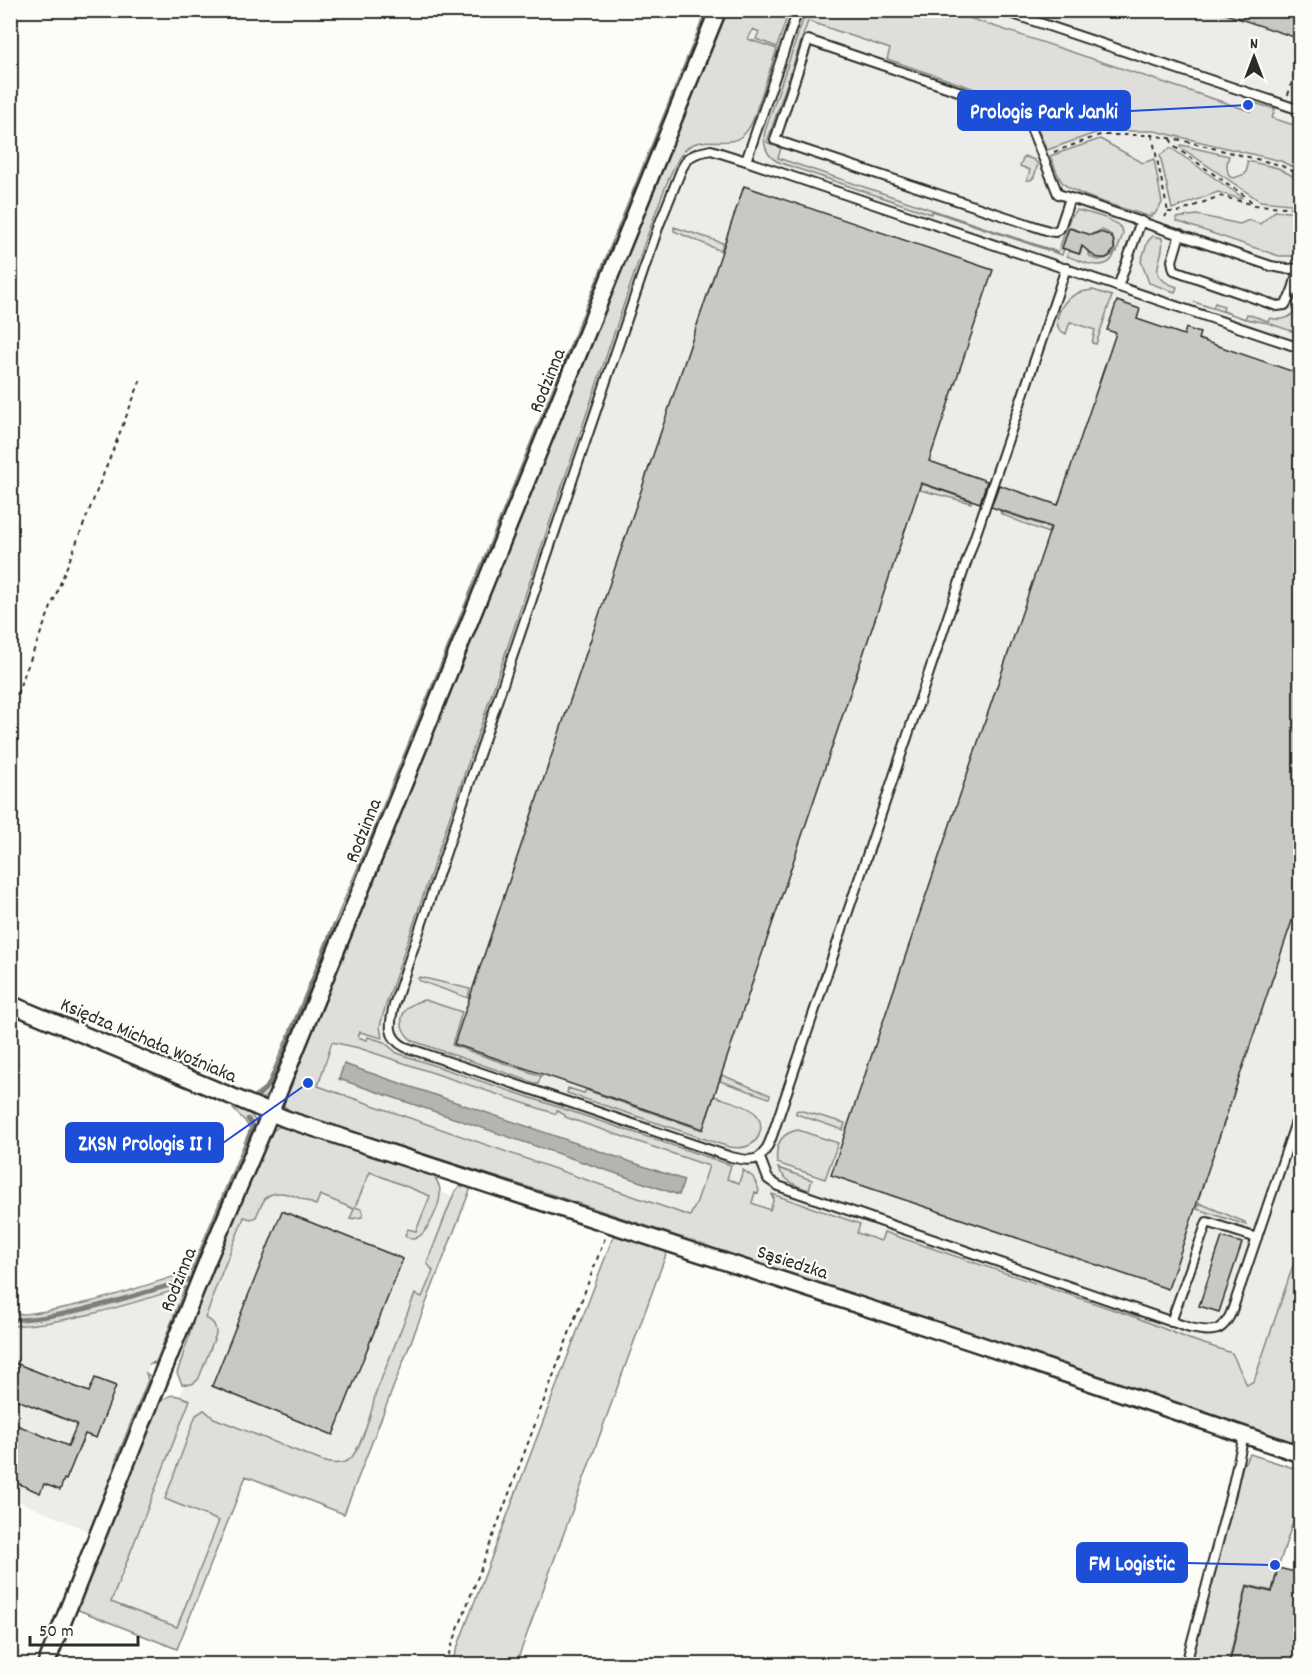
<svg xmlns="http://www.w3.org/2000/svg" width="1311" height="1675" font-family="Dekko,sans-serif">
  <rect width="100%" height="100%" fill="#fdfcf7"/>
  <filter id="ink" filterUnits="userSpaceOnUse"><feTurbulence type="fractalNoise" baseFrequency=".0167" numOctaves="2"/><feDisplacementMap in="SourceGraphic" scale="12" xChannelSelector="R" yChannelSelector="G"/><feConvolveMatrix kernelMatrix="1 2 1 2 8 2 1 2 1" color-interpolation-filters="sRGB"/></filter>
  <g filter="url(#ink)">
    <path fill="#edece8" d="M736 11H879L1300 152V1438L310 1086 316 1071 308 1067Z
      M918 11H1300V141Z
      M278 1138 440 1192 465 1201 344 1514 247 1476 177 1649 83 1612 167 1403 180 1396 184 1384 181 1369Z
      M185 1287 155 1362 151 1363 146 1373 148 1379 117 1459 120 1461 93 1533 11 1498 10 1326 26 1325 103 1312Z"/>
    <path fill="#dfdeda" stroke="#858482" stroke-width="1.5" fill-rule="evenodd" d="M706 11H713L275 1084C269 1093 264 1104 252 1097L267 1085 370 838Z
      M723 11H789L777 47 756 39 759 32 753 29 748 39 777 49 753 120C737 159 708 129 686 149 672 161 654 219 646 239L385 1008 380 1026 382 1038 360 1032 358 1037 367 1040 368 1037 384 1042 397 1053 731 1165 727 1179 739 1183 743 1170 753 1177 759 1190 758 1193 755 1192 752 1203 770 1210 774 1198 772 1197V1194L860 1224 857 1233 881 1241 884 1232 1135 1317 1189 1339 1232 1353 1247 1385 1254 1381 1300 1245V1445L859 1296 553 1195 292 1112 284 1106V1097ZM332 1042 359 1048 556 1114 557 1111 565 1115V1117L709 1166 696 1204 690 1216 318 1086Z
      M806 11H948L1250 111 1254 103 1275 109 1272 118 1300 127V171L1281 161 1155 131H1101L1047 150 1028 107 887 59 890 49 808 21 767 142 781 148 778 158 1058 252 1070 218 1077 210C1088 213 1123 220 1123 233 1122 239 1118 246 1117 252H1115C1109 275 1082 262 1067 256L1069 251 1080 254 1087 234 1069 227 1062 249H1064L1062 255 932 211 931 214 781 163C767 158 762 145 765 131ZM1101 230C1113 233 1115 240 1115 252 1108 260 1091 265 1087 250 1086 245 1089 239 1090 235Z
      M1100 139 1143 163 1154 159 1162 203 1154 215 1152 214 1151 217C1132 211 1072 195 1062 182 1057 175 1054 165 1050 156Z
      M1181 145 1229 156C1226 165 1226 170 1230 177L1234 178 1245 174 1247 169V161L1278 168 1300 180V188L1298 187 1295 196 1300 198V205L1260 201 1180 147Z
      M1171 148 1242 197 1240 199 1218 192 1172 209 1160 155Z
      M1024 156 1034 160 1038 164 1034 177 1031 180H1027L1030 170 1020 166Z
      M1275 211 1300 213V256H1279L1176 221V218L1197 215 1240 224 1249 220 1260 224Z
      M674 227 723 243 721 251 674 231Z
      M1153 236 1162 238C1167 260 1141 275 1177 287L1175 292 1149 283 1141 261 1148 241Z
      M1093 290 1112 296 1096 344 1092 343 1095 330 1070 322 1066 334 1059 330C1053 315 1064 299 1078 293 1083 291 1088 291 1093 290Z
      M1300 297V334L1268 323 1246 319 1194 302 1213 308 1215 303 1224 306 1223 311 1245 319 1247 314 1268 321 1270 318C1289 323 1296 313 1300 297Z
      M922 484 971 501V503L920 490Z
      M1000 511 1050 528 1048 533 1001 514Z
      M420 977 470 989 468 998 420 981 418 978Z
      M425 1000 462 1012 452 1045 541 1076 538 1084 413 1041C393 1026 401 1003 425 1000Z
      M722 1075 770 1095V1097L769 1098 720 1081Z
      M568 1088 584 1093 586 1090 702 1130 714 1096C725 1100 746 1104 754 1112 765 1122 762 1140 748 1146 741 1149 735 1148 729 1147L567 1093Z
      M238 1108C248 1112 254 1115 257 1126L159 1362 156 1364H150L151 1363 156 1362 185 1287C129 1304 70 1324 11 1326L10 1315C71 1312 134 1289 191 1271L250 1129 245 1121 233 1109Z
      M799 1110 845 1123 843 1130 796 1114V1111Z
      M286 1126 432 1173C436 1179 440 1184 440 1191 441 1203 428 1234 416 1238 412 1240 411 1239 407 1237L405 1235 408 1229 416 1231 430 1196 370 1172 355 1207 361 1209 363 1215 362 1217 350 1219 354 1209 320 1195 316 1205C303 1200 282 1187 268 1196 262 1200 259 1211 256 1217L251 1219 244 1217 243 1220 212 1297 213 1298 205 1318C213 1321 216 1325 216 1334L199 1378C194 1385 190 1385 182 1384L177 1373 192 1327 197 1305 217 1254 270 1133 278 1127Z
      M798 1130 838 1143 825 1179 777 1163C775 1146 780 1133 798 1130Z
      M778 1168 812 1180 809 1190C796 1186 785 1181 778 1168Z
      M468 1184 472 1185 344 1514 246 1476 177 1649 76 1609 158 1404C170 1392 175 1394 190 1400L111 1602 177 1627 219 1521 165 1499 196 1415 204 1410 214 1418 322 1461C331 1464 342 1465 350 1459 360 1450 373 1409 375 1395L415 1294 422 1297 433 1271 427 1263 455 1191 460 1186Z
      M1199 1203 1245 1222 1246 1225 1197 1209Z
      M620 1233 668 1249 516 1664H451L613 1237Z
      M146 1373 151 1377 152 1383 121 1461 116 1460 148 1380Z
      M1250 1454 1300 1470V1500L1278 1568 1272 1591 1247 1585 1228 1664H1190L1243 1465Z"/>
    <path fill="#b5b4b1" stroke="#7e7d7b" stroke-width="1.5" d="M344 1064 684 1180 679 1195 339 1079Z"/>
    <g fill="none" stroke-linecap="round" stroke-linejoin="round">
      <path stroke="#7e7d7b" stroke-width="4.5" d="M258 1096 268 1086 281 1060 334 926
        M191 1279 248 1142 253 1127 248 1119
        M10 1320C70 1318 131 1296 188 1280"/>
    </g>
    <path fill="#c9c8c4" stroke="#2b2b2b" stroke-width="1.5" d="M1222 10H1300V39L1222 13Z
      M744 186 993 270 929 461 987 481 980 503 921 483 703 1129 454 1044Z
      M1069 228 1091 235 1100 232 1109 235 1113 239 1114 245V250L1110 255 1106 258H1100L1095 257 1082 246 1079 254 1062 248Z
      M1117 301 1140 309 1137 319 1184 335 1186 328 1200 333 1198 339 1300 374V897L1168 1289 831 1175 1051 527 991 507 999 485 1058 505 1116 333 1107 330Z
      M282 1211 403 1259 333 1435 212 1386Z
      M1222 1237 1242 1243 1219 1312 1199 1306Z
      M10 1361 89 1392 95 1378 116 1386 96 1438 85 1434 66 1480 64 1479 60 1490 44 1484 40 1493 10 1480V1422L68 1446 77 1424 10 1397Z
      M1278 1568 1300 1573V1665H1229L1247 1586 1272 1592Z"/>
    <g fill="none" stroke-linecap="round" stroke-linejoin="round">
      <g stroke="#2b2b2b" stroke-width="12">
        <path id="service" d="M1001 10 1300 110
          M746 161 798 10
          M1070 198 1060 228 1055 232 1049 231 775 140 808 40 1020 112 1029 123 1058 194 1080 201 1271 266 1287 269 1300 268
          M1180 234 1172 261 1174 270 1277 306 1285 305C1293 294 1296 281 1298 268
          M1066 268 772 1136C763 1161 756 1163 731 1157L405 1047C386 1037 390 1023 394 1005L659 225 682 168 688 158 698 153 711 150 746 161C931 223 1116 287 1300 348
          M1118 287 1141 221
          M760 1158 768 1179 778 1186 1190 1328C1214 1333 1224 1333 1233 1308L1300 1110
          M1171 1322 1207 1222 1257 1238
          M1186 1664 1231 1493 1244 1435"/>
      </g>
      <g stroke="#2b2b2b" stroke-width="20">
        <path id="minor" d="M10 1004 286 1119 975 1343 1300 1454
          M46 1664 208 1259 264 1128 718 10"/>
      </g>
      <path stroke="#2b2b2b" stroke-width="2" stroke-dasharray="4.5 4.5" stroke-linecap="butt" d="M1288 95 1300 56
        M1152 135 1168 212 1165 217
        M1170 139 1175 147 1245 196 1253 203
        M1054 152 1100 135H1152L1181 140 1280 165 1300 175
        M1168 212H1178L1220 196 1255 205 1300 208
        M10 711 141 379
        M445 1664 605 1238"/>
      <use href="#service" stroke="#fdfcf7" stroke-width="8"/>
      <use href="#minor" stroke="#fdfcf7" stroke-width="15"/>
    </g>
  </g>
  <g text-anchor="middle" stroke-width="4.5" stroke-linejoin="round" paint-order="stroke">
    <g font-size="20" fill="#2b2b2b" stroke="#fdfcf7">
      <text transform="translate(546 380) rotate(-68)" y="7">Rodzinna</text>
      <text transform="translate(362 830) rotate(-68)" y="7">Rodzinna</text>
      <text transform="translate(149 1039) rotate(23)" y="7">Księdza Michała Woźniaka</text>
      <text transform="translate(793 1261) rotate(18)" y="7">Sąsiedzka</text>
      <text transform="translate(177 1279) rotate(-68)" y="7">Rodzinna</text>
    </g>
  </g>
  <path fill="none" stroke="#1d4ed8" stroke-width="2" d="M1248 105L1130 111M308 1083L223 1143M1275 1565L1187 1563"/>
  <g fill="#1d4ed8" stroke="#fdfcf7" stroke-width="2">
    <circle cx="1248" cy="105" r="6"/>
    <circle cx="308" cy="1083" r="6"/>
    <circle cx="1275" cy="1565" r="6"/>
  </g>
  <g fill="#1d4ed8" stroke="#1d4ed8" stroke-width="2">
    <rect x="958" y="91" width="172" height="39" rx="6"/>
    <rect x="66" y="1123" width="157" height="39" rx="6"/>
    <rect x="1077" y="1543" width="110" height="39" rx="6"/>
  </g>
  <g font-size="21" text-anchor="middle" font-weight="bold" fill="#fff">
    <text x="1044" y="118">Prologis Park Janki</text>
    <text x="145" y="1150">ZKSN Prologis II 1</text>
    <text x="1132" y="1570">FM Logistic</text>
  </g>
  <rect width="1311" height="1675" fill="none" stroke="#fdfcf7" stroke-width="36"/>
  <rect x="18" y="18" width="1275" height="1639" fill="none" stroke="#2b2b2b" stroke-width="2" filter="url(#ink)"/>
  <g transform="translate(1254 57)" stroke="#fdfcf7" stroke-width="4.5" paint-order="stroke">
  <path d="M0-4.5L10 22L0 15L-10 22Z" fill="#2b2b2b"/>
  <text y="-9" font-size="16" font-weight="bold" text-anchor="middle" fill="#2b2b2b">N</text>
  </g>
  <path d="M30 1636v9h108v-9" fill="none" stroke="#2b2b2b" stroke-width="3"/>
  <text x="39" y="1636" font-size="18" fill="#2b2b2b" stroke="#fdfcf7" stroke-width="4.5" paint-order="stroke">50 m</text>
</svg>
